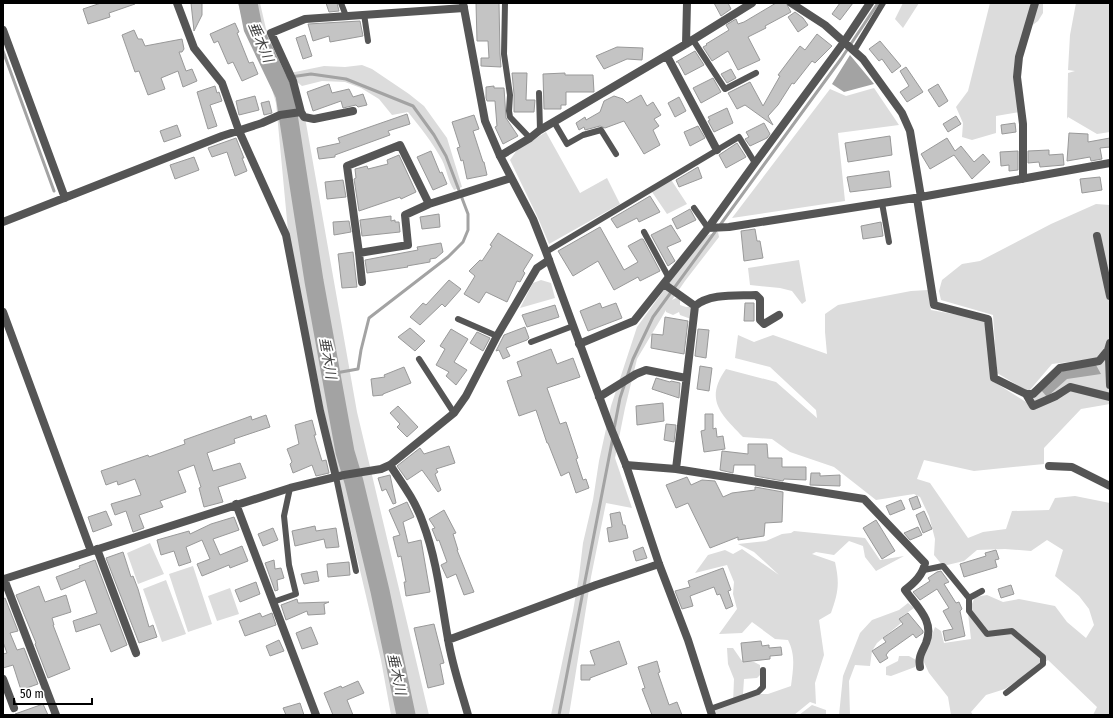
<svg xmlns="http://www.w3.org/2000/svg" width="1113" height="718" font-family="'Fira Sans Condensed','Noto Sans JP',sans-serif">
  <rect width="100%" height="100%" fill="#fff"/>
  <path fill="#dcdcdc" d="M238 3H260L266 29 279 49 290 73 324 66 345 67 362 65 372 69 409 94 424 106 447 138 462 187 454 190C448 181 447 170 442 160 433 143 420 127 408 112L392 115 379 99 361 88 345 82 322 81 302 86 296 81 293 82 306 123 357 412 429 715H391L381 660 330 442 288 231 276 103 269 79 245 29Z
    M903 3H919L903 28 895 19Z
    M990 3H1043V13L1038 21 1026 30 1019 44 1020 112 996 116V133L972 140 962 137 963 123 956 107 968 91Z
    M1076 3H1110V132L1097 134 1068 117 1067 119 1068 73 1075 71 1068 70 1070 35Z
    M874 88 899 125 838 133 845 201 732 218 830 89 846 96Z
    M546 132 580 193 607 178 620 204 549 244 538 218 510 160 517 150Z
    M670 178 687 204 667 214 650 189Z
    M1096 204 1110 205V342L1102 358 1052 364 1029 391 1063 368 1099 361 1110 351V404L1081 409 1044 448V464L974 471 924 460 917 479 930 483 968 538 983 532 1006 529 1012 511 1049 510 1055 498 1075 496 1110 503V715H1093L1097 707 1048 660 1005 689 986 695 971 712 973 715H951L948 697 929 673 923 660 935 627 941 631 944 643 971 639 968 613 975 597 987 595 1003 602 1019 599 1055 606 1067 622 1086 638 1094 625 1089 609 1079 596 1055 576 1063 550 1047 540 1031 551 1005 549 977 550 964 561 943 566 934 555 935 539 929 516 920 497 914 494 876 500 834 467 790 452 772 439 743 437C721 414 704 400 726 369L776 382 817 418 816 410 770 367 735 358 738 335 754 342 773 335 827 354 825 332V314L838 305 911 291 928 290 931 310 986 320 991 380 1034 407 1029 392 997 373 993 315 941 300 939 291 942 280 962 264 980 261 1051 224Z
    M718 232 719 237 685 281 672 300 676 298 680 299V305L686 307H690L692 310 691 319 680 315 679 312 673 315 666 312V310L637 359 625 408 615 458 632 508 606 503 591 577 569 715H551L573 611 579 576 583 543 593 500 599 461 611 406 637 327 696 246 708 235Z
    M799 260 806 301 802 304 792 291 780 288 750 285 748 268Z
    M541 280 551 283 555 298 520 308 533 283Z
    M794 531 865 538 880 560 904 556 876 571 865 557 863 546 849 541 834 555 816 552 812 554 835 562C840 584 838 593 831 613L819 620 824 655 815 683 816 704 810 702 794 715H765L762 714 763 715H715L713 708 733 704 734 679 728 664 727 648H733L742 661 754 662 760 665V675L757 678 744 679 743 694H768L791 686C793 669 796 656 788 640L775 639 752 622 742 633 719 634 737 609 733 594 734 582 727 565 695 573 708 555 725 550 733 554 742 549 779 575 754 552 738 544 766 541 782 534 791 533Z
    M150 543 164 574 138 584 127 553Z
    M193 566 212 624 188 632 169 574Z
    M166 580 186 634 162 642 143 589Z
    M230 588 239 614 217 621 208 596Z
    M908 603 914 608 901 617V623L877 643 872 651 870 666 855 665 849 681 850 715H839L843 676 860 633 872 620 899 610Z
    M899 656H909L916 660 915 667 891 676 886 675V667L898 661Z
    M812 705 826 710V715H799Z"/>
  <path fill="#a3a3a3" d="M850 55 874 84 844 92 832 84Z
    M1096 365 1101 374 1067 379 1047 397 1041 390 1063 371Z
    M390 639 413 715H404L397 675Z"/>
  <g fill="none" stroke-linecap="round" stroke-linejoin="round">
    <path stroke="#a3a3a3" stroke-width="3" d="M3 51 54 191
      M277 79 311 74 346 79 413 106 434 135 446 156 468 214V230L463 242 448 257 369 318 361 350 358 369 330 374
      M627 377 633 359 653 317 841 59 878 3
      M614 429 620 398 625 383
      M559 715 613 437"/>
    <path stroke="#a3a3a3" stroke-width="19" d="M248 3 253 28 285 95 314 281 345 452 354 482 380 591 406 715"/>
  </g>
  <path fill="#c4c4c4" stroke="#999" d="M101 3H135V4L109 13 110 17 88 24 83 9Z
    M191 3H202V15L194 31Z
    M326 3H337L339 11 329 12Z
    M476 3H499L500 54 501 67 481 66V58H489L488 41H477Z
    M714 3H728L731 9 721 16Z
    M776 3H786L791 12 765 26 766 28 748 37 760 60 738 70 728 51 712 61 703 47 707 45 706 44 729 30 726 25 736 19 738 24 744 22Z
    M840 3H853L840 20 832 14Z
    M795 12 803 18 808 25 798 32 788 17Z
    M360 21 363 36 330 42 329 36 313 41 308 24Z
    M235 23 239 32 237 33 249 63 253 62 258 74 242 81 233 62 228 64 218 41 214 43 210 34Z
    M134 30 138 39H142L145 46 182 39 184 49 182 52H179L186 71 192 69 197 81 183 87 178 71 161 78 165 89 148 95 139 71 135 72 122 35Z
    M817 34 832 46 815 63 812 61 794 84 792 83 778 105 768 116 773 125 745 105 737 109 728 93 750 82 763 106 780 76 778 75 790 59 800 46 805 50Z
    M305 35 312 56 303 59 296 38Z
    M880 41 901 66 892 73 882 59 879 61 869 49Z
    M617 47 643 48 642 60 627 59 604 69 596 56Z
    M695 51 704 65 685 75 678 62H676Z
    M906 67 923 92 907 102 900 92 909 86 900 71Z
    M731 69 736 78 727 83 721 74Z
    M512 73H527L526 100H535L534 112H514V94Z
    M565 73V75H593L594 92H566V105H561V109H544L543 74Z
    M713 78 721 92 701 103 693 88Z
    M329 84 332 93 349 89 353 97 363 94 367 105 358 107 356 105 343 108 341 101 313 111 307 92Z
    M938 84 948 101 939 107 928 90Z
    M215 86 217 93 219 92 222 101 210 105 217 126 208 129 197 92Z
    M494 86V88H504L506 118 518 136 503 144 495 127 497 126 495 101H487L486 98V87Z
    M641 95 647 106 653 102 661 115 654 119 659 126 653 130 660 145 644 154 624 121 605 128 600 126 585 130 584 127 579 130 576 123 585 117 586 120 600 112 604 101 614 96 623 99 627 103Z
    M255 96 259 110 239 115 236 101Z
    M679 97 686 111 675 117 668 103Z
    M269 101 272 113 264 115 261 103Z
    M727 108 733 123 714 132 708 121 710 120 708 117Z
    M407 114 410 124 388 131 390 135 335 155V157L319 159 317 148 340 143 338 138Z
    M474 115 479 129 473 131 483 162H484L487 175 467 179 463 160 461 161 457 148 460 147 452 122Z
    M956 116 961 124 948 132 943 124Z
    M764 123 770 134 767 138 750 146 745 139 749 137 746 132Z
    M1015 123 1016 132 1002 134 1001 125Z
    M177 125 181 136 164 142 160 131Z
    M698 126 705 138 690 146 684 132Z
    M1069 133 1088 134V142L1110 138V147L1100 148 1102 159 1091 161 1090 157 1067 161Z
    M890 136 892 155 848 162 845 143Z
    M236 138 244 158H242L247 171 235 176 227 152 212 157 208 148Z
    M947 138 955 151 961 146 974 162 983 154 990 162 972 179 954 155 930 169 921 154Z
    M737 143 746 157 726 168 719 155Z
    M1049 150V155L1063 154 1064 165 1040 167 1039 162 1028 163V151Z
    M431 151 440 173 442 172 447 184 433 190 417 157Z
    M1018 151V170L1009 171V165L1001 166 1000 152Z
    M399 155 416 192 401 199 400 197 359 211 354 179 356 178 355 169 367 166 368 169 388 164 387 160Z
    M194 157 199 170 175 179 170 165Z
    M698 167 702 178 679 187 676 180Z
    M889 171 891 187 850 192 847 177Z
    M1100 177 1102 190 1082 193 1080 179Z
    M343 180 346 197 327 199 325 182Z
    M650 196 660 212 639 222 637 218 617 228 611 219Z
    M690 209 696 220 677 229 672 219Z
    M439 214 440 227 422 229 420 217Z
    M391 216V221L395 220V222H399L400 232 362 236 360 220Z
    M349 221 351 232 334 235 333 222Z
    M881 222 883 236 863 239 861 226Z
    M671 225 681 241 667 247 675 261 668 266 651 235Z
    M600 227 624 270 638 262 628 246 641 239H643L660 271 640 281 638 277 614 290 598 261 573 276 558 251Z
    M755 229 757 241H760L763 258 744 261 741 231Z
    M498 233 533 255 523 271 525 273 520 282 517 281 507 302 486 292 479 303 464 294 475 276 469 271 480 260 482 261 492 246 490 245Z
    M441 243 443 252 436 258 430 259V262L407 266 408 267 367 273 365 260 418 250 417 247Z
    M353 252 357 287 342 288 338 254Z
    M449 280 461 289 445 307 442 304 420 325 410 317 423 303 426 305Z
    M600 303 602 308 616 303 622 318 588 331 580 311Z
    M745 303H754V321H744Z
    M555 305 559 317 527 327 522 315Z
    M665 317 688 321 684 354 651 348 652 334 663 335Z
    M525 327 529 338 527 340 506 348 510 356 503 359 499 350 496 351 504 335Z
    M410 328 425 341 415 351 398 337Z
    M451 329 468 339 454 362 467 370 456 385 446 376 449 372 436 365 445 349 440 346Z
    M698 329 709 330 706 358 695 356Z
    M477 332 490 338 483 351 470 343Z
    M551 349 557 364 573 358 580 377 547 388 560 424 566 422 578 458 576 459 583 480 586 479 589 488 576 493 569 472 561 476 548 443H547L536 410 519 416 507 381 522 376 517 362Z
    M700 366 712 368 709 391 697 389Z
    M404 367 411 383 383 394V395L373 396 371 379 385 377 384 375Z
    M656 378 670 382 671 381 680 383 679 398 652 389Z
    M663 403 664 421 637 425 636 406Z
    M398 406 418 427 407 437 397 427 400 424 390 413Z
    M705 414H713V429L716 428 717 437 723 436 725 449 704 452 701 431 705 430Z
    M266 415 270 427 234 439 235 443 207 453 213 471 240 463 246 478 218 487 223 502 204 507 199 488 201 487 194 465 178 471 186 492 160 501 163 507 139 515 144 528 133 532 126 511 115 515 111 504 141 495 135 479 118 485 117 481 106 485 101 471 148 455 149 457 185 444 184 440 243 419 251 416 252 420Z
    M312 420 316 435H314L322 461 326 460 329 473 316 476 312 465 293 473 290 464 292 462 287 449 299 444 295 425Z
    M666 424 676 425 674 442 664 440Z
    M748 444H767L768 458H782V467H806V480L784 479 783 481 755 476V465H734L733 473 720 470 722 451 748 454Z
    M449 446 455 463 436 469 438 472 435 474 441 490 438 492 422 470 407 480 397 466 420 448 424 454Z
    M811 473H820V476L840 475V486L810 485Z
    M390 475 396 503 393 504 386 489 382 491 378 478Z
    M687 477 691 485 702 480 715 481 723 497 732 493 755 490V487L783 492 782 522 765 523 764 536 738 540V537L710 548 688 503 676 508 666 485Z
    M917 496 921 507 913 510 909 499Z
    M901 500 905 509 890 515 886 506Z
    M407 502 414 517 403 522 408 543 421 540 430 592 406 596 404 582H406L401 556 398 557 393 537 400 535 389 510Z
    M444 510 456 533 453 534 458 550H457L474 592 464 595 456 574 447 578 441 565 447 562 439 540 437 541 432 529 435 528 429 519Z
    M106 511 112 525 93 532 88 517Z
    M924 511 932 529 923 533 916 515Z
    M620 512 623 525H625L628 538 609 542 607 528 612 527 610 514Z
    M234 517 239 530 213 539 220 555 242 546 248 561 230 568 229 565 202 576 197 564 210 559 202 540 186 547 191 562 179 566 174 551 161 555 157 540 189 531 190 534 211 524Z
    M876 520 895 551 882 559 863 528Z
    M315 526 316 531 336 528 339 547 326 548 324 539 295 546 292 531Z
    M918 527 922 535 910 540 904 533Z
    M273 528 278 540 263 546 258 534Z
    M643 547 647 558 636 561 633 551Z
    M996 550 999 559 995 560 997 567 964 577 960 564 986 556 985 553Z
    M123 552 131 577 133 576 138 589 149 627 153 625 157 637 139 643 106 558Z
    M95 560 127 645 111 652 100 624 76 632 73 621 97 613 85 580 61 590 56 577 80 568 79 566Z
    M274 560 275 569 281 568 284 578 277 580 278 590 275 591 265 563Z
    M349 562 350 575 328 577 327 564Z
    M723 568 731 590 728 591 733 606 726 609 720 594 717 595 714 587 690 596 693 606 682 609 675 591 690 587 688 581Z
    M317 571 319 581 304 584 301 574Z
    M941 571 949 582 944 584 956 603 959 602 962 609 960 611 965 636 945 641 943 631 953 629 943 611 949 608 937 589 920 600 913 592 930 581 928 578 937 572Z
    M256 582 260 594 240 602 235 590Z
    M1011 585 1014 594 1001 598 998 589Z
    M39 586 45 602 66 595 71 612 52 618 54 625H53L70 669 48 678 35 644 36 643 16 595Z
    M5 598 18 631 10 633 17 650 24 648 38 684 21 690 13 665 3 668V654L7 653 3 642V599Z
    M297 599 298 603 329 602 324 604 325 614 308 615 307 611 286 620 281 605Z
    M260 613 262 617 272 613 276 625 245 636 239 621Z
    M908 613 923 631V633L916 638 913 634 889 651 886 655 888 658 880 663 872 651 886 642 883 638 903 624 899 619Z
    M434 624 444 663 440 664 444 684 428 688 414 628Z
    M311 627 318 644 302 649 296 633Z
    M279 640 284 651 270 656 266 646Z
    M619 641 627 664 590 678V680H581V665H595L590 651Z
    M761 641 762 646 769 645V648L781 647 782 655 770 656V659L743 662 741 643Z
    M657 661 660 672 658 673 669 705 677 702 682 715H652L642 689 645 688 638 667Z
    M358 681 364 693 347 700 353 715H333L324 693 341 686 342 688Z
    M300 703 304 715H286L283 708Z
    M43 704 48 715H16L15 714Z"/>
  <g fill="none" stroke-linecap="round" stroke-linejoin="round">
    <path stroke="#555" stroke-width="6" d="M341 3 346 16
      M505 3 504 54 510 95 509 111 510 117 530 138
      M364 14 368 41
      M693 40 725 89 756 73
      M854 51 883 3
      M539 93 540 130
      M554 122 567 144 583 135 601 130 616 154
      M882 203 889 242
      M694 208 708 228
      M644 232 669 278
      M546 252 739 137 755 163
      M458 319 497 336
      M531 342 573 326
      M419 359 454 413
      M336 477 356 571
      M924 570 943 566 969 598V611L987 634 1012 631 1043 657V664L1006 693
      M969 598 982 591
      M273 602 296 594 289 565 284 516 290 488
      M710 709 758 692 763 687V670"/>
    <path stroke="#555" stroke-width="8" d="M177 3 194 48 222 83 239 131 286 235 320 411 336 477
      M791 3 825 25 863 59 902 113 910 131 921 197
      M3 30 65 198
      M686 44 687 3
      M667 56 717 150
      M353 111 314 119 304 117 301 112 293 81 271 33 305 19 464 8
      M500 156 530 138 540 130 686 44 752 3
      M1023 179V124L1017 77 1019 57 1035 3
      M917 198 934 305 988 319 994 378 1026 394H1033L1060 368 1099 361 1108 350 1110 343
      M3 222 222 136 262 123 280 115 301 112
      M708 228 729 227 921 197 1110 163
      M1097 236 1110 296
      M359 253 408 245 405 215 429 204 511 178
      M362 282 359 253 347 166 400 145 429 204
      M664 284 695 306 676 469
      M695 306C710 293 737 296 756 295L760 299V320L764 324 779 315
      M3 312 91 551
      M579 344 634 321 708 228 755 163 844 42 870 3
      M1110 385 1109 358 1110 356
      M1026 394 1033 406 1056 396 1070 387 1110 397
      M599 397 636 374 646 370 686 378
      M390 465C402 483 416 502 423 523 437 560 441 600 448 639 452 665 461 690 468 715
      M626 465 676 469 864 499 925 563C923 575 914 583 905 590 917 607 935 621 926 643 922 652 918 657 920 667
      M1049 466 1072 467 1110 486
      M236 504 316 715
      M97 549 136 653
      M448 640 596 585 659 564
      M3 679 14 708
      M56 715 4 579 290 488 344 475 381 469 390 465 454 413 466 396 497 336 537 268 549 260"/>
    <path stroke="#555" stroke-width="8" d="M463 3 485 121 500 156 533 219 546 252 610 426 626 465 659 564 688 640 712 715
      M3 579H4"/>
  </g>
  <g text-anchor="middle" stroke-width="4" stroke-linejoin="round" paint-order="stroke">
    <g font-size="14" font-style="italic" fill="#444" stroke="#fff">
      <text transform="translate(261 42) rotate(67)" y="5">垂木川</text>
      <text transform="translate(328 358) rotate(80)" y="5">垂木川</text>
      <text transform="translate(397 674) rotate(78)" y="5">垂木川</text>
    </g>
  </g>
  <rect width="1113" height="718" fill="none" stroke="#000000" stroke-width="8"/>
  <path d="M14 698v6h78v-6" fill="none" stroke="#000000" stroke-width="2"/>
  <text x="20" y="698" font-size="12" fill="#000000" stroke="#ffffff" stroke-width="3" paint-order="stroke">50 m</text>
</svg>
